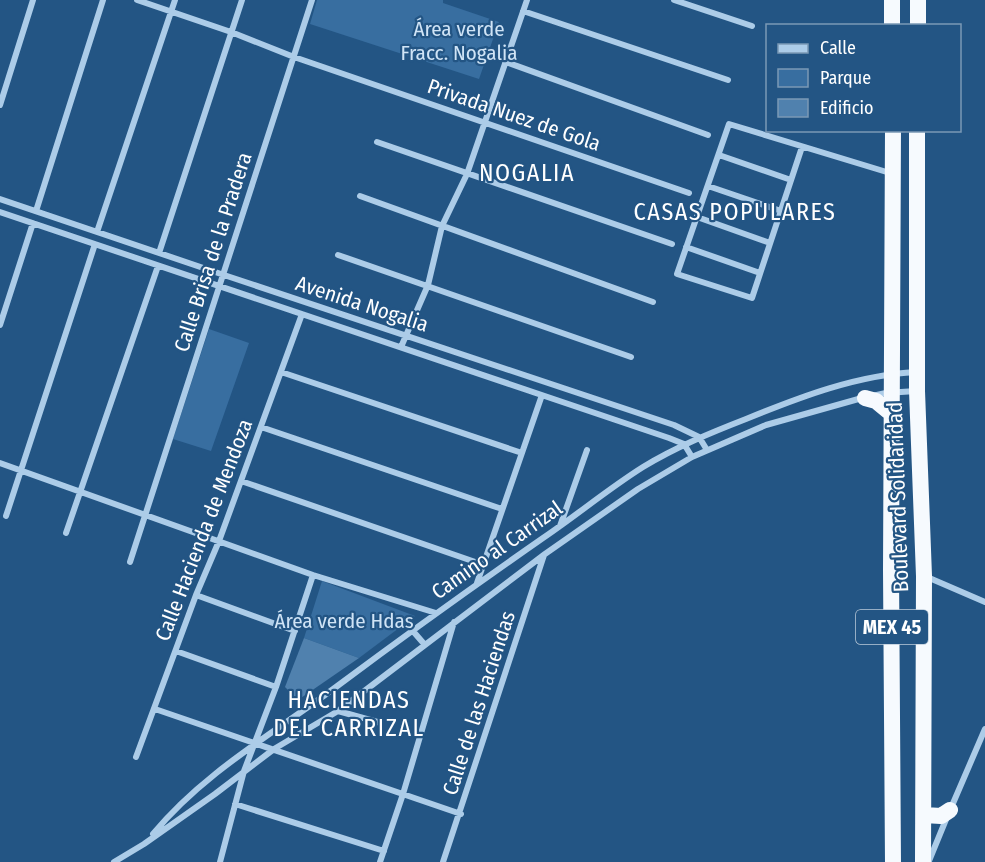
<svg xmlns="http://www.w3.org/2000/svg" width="985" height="862" font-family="'Fira Sans Condensed',sans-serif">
  <rect width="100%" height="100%" fill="#235584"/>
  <path fill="#386ea0" d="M317 0H443V3L499 22 479 79 310 24Z
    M209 329 249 343 211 451 173 439Z
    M322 581 415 616 359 658 304 638Z"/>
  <path fill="#5081ae" d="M304 638 359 658 298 700 285 687Z"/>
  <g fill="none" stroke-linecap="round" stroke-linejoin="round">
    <path stroke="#accce8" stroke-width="6" d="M137 0 231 32 294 57 689 193
      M674 0 752 26
      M523 11 728 80
      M506 62 708 135
      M0 105 33 0
      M377 142 672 244
      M802 147 752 298 677 274 729 124 890 173
      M719 155 791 180
      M708 186 781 211
      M360 196 653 302
      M0 199 224 275 674 425 699 437 707 450
      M36 211 103 0
      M0 212 669 438 684 444 692 457
      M697 217 770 243
      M97 232 175 0
      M686 247 760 273
      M159 253 242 0
      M338 255 631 357
      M0 325 33 223
      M401 347 428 285 442 226 467 174 527 0
      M281 372 522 453
      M872 396 886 393 916 391
      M261 427 502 509
      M0 463 313 575 436 613
      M241 481 484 565
      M6 516 95 244
      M560 526 587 450
      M66 533 158 266
      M130 562 312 0
      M927 577 985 602
      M477 583 542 395
      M196 595 295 631
      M412 630 425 645
      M176 651 276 687
      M155 709 461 814
      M338 711 381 723
      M136 757 196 595 219 541 302 314
      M235 804 384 851
      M951 808 985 729
      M153 834C204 772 276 732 340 684 407 634 474 586 543 538 577 515 608 489 643 467 676 447 710 433 746 419 800 397 857 375 916 372
      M929 861 947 817
      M114 862 144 844 215 794 274 749 338 711 545 554 638 489 692 457 766 425 862 398
      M220 862 244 771 276 687 313 575
      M380 862 403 794 454 622
      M443 862 544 555"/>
    <path stroke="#f6fafe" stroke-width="16" d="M892 0V26
      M918 26V0
      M917 130V391L924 576 923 862
      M865 398 876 401 893 415
      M924 815 941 816 950 810
      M893 862 891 570 893 130"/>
  </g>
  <g text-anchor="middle" stroke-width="4.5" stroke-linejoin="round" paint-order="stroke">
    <rect fill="#235584" stroke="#bdccda" stroke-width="1.5" x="856" y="610" width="72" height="34" rx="4.5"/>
    <g font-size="20" font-weight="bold" fill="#fff">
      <text x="892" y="634">MEX 45</text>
    </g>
    <g font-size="21" fill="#d0e4f6" stroke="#235584">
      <text x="459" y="36">Área verde<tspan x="459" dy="24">Fracc. Nogalia</tspan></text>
      <text x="344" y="628">Área verde Hdas</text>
    </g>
    <g font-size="21" fill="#fff" stroke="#235584">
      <text transform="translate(514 115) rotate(19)" y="7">Privada Nuez de Gola</text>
      <text transform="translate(213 252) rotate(-72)" y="7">Calle Brisa de la Pradera</text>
      <text transform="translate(362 304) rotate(18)" y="7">Avenida Nogalia</text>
      <text transform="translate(898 497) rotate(-92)" y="7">Boulevard Solidaridad</text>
      <text transform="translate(204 530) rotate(-69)" y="7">Calle Hacienda de Mendoza</text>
      <text transform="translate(497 550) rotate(-35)" y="7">Camino al Carrizal</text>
      <text transform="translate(479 703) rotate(-72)" y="7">Calle de las Haciendas</text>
    </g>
    <g font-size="24" letter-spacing="1.5" fill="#fff" stroke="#235584">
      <text x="527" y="181">NOGALIA</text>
      <text x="735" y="220">CASAS POPULARES</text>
      <text x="349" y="708">HACIENDAS<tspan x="349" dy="28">DEL CARRIZAL</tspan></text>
    </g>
  </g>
  <rect x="766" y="24" width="195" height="108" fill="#235584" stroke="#7b99b5" stroke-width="1.5"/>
  <rect x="778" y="44" width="30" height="9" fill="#accce8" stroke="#7b99b5" stroke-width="1.5"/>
  <text x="820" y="54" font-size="18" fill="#ffffff">Calle</text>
  <rect x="778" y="69" width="30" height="18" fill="#386ea0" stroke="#7b99b5" stroke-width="1.5"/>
  <text x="820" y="84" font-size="18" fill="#ffffff">Parque</text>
  <rect x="778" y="99" width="30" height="18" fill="#5081ae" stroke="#7b99b5" stroke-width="1.5"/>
  <text x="820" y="114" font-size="18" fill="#ffffff">Edificio</text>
</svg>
